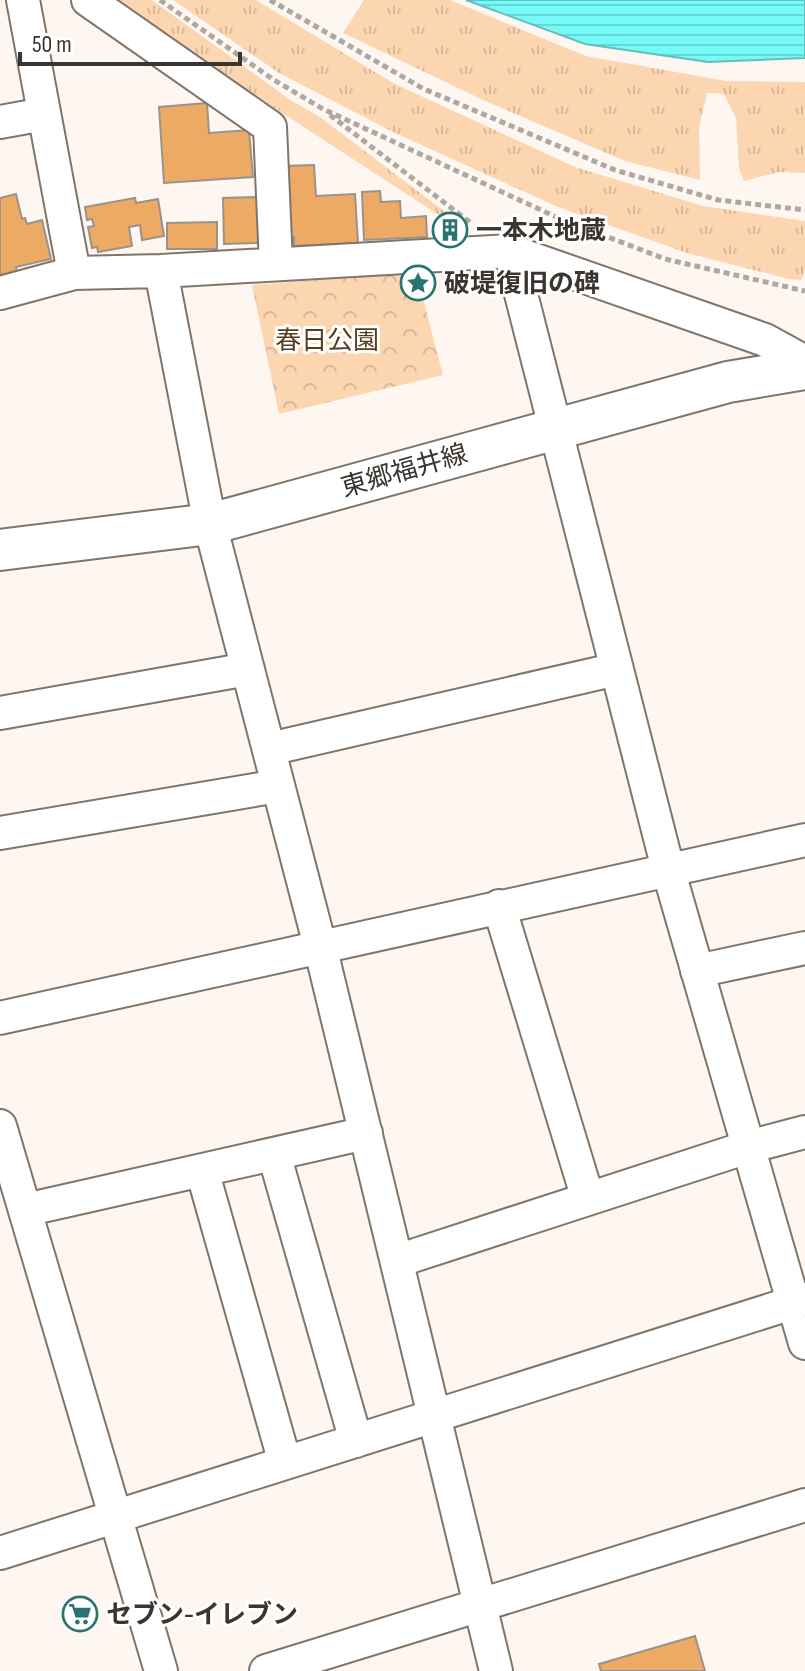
<svg xmlns="http://www.w3.org/2000/svg" width="805" height="1671" font-family="'Sofia Sans Condensed','Noto Sans JP',sans-serif">
  <defs>
    <pattern id="grass-tufts" width="24" height="20" patternUnits="userSpaceOnUse" patternTransform="scale(2)"><rect width="24" height="20" fill="#fcd6b1"/><path d="M3 7l-1-3M5 7V3M7 7l1-3M15 17l-1-3M17 17v-4M19 17l1-3" fill="none" stroke="#d9b899"/></pattern>
    <pattern id="park-crowns" width="20" height="18" patternUnits="userSpaceOnUse" patternTransform="scale(2)"><rect width="20" height="18" fill="#fcd6b1"/><path d="M2 6a3 3 0 1 1 6 0M12 15a3 3 0 1 1 6 0" fill="none" stroke="#d9b899"/></pattern>
    <pattern id="water-rules" width="6" height="5" patternUnits="userSpaceOnUse" patternTransform="scale(2)"><rect width="6" height="5" fill="#75faf7"/><path d="M0 2.5h6" fill="none" stroke="#66d7d4"/></pattern>
  </defs>
  <rect width="100%" height="100%" fill="#fef7f1"/>
  <path fill="url(#grass-tufts)" d="M109 0H152L292 101 320 117 465 227 463 231Z
    M173 0H256L393 83 575 167 703 206 805 221V271L801 280 789 279 687 253 558 207 395 133 279 73Z
    M364 0H450L586 56 726 81 805 82V173L779 172 744 181 739 168 736 118 724 94 707 93 699 128 700 180 625 161 483 100 343 33Z"/>
  <path fill="url(#park-crowns)" d="M416 272 443 375 279 414 252 285Z"/>
  <path fill="url(#water-rules)" stroke="#63bfbc" stroke-width="2" d="M466 0H805V58L708 62 585 44Z"/>
  <path fill="#edaa65" stroke="#9c9288" stroke-width="2" d="M207 103 209 133 249 130 253 177 164 183 159 107Z
    M314 165 316 196 355 194 358 243 294 246V237L288 238 284 166Z
    M380 191 381 202 400 201 401 218 426 216 427 237 364 240 362 192Z
    M16 194 22 219 25 218 27 224 42 220 51 259 16 267 17 273 0 278V198Z
    M258 197 259 243 224 244 223 198Z
    M135 198 136 203 158 199 164 236 142 240 140 225 129 227 132 246 98 252 97 247 92 248 88 227 94 226 92 219 87 220 85 207Z
    M217 222V249H167V223Z
    M445 224 466 235V239L445 240Z
    M695 1636 705 1671H601L599 1664Z"/>
  <g fill="none" stroke-linecap="round" stroke-linejoin="round">
    <g stroke="#7f756b" stroke-width="36">
      <path id="minor" d="M23 0 74 273
        M88 0 270 127 276 264
        M0 122 44 114
        M510 251 668 869 805 1343
        M161 271 210 524 320 946 496 1671
        M0 293 74 273 161 271 510 251 765 340 805 362
        M0 713 248 669
        M269 749 617 669
        M0 833 278 786
        M499 906 588 1199
        M697 971 805 948
        M0 1018 805 840
        M0 1126 161 1671
        M274 1154 356 1441
        M202 1170 285 1463
        M25 1210 366 1133
        M397 1261 748 1147 805 1132
        M0 1553 805 1299
        M266 1671 805 1505"/>
    </g>
    <g stroke="#7f756b" stroke-width="44">
      <path id="major" d="M0 550 210 524 728 382 805 369"/>
    </g>
    <path stroke="#aea8a2" stroke-width="5" stroke-dasharray="6 4" stroke-linecap="butt" d="M160 0 274 80 323 109 554 216 665 259 805 291
      M270 0 424 89 615 170 718 200 805 210
      M330 115 471 223"/>
    <use href="#minor" stroke="#fff" stroke-width="32"/>
    <use href="#major" stroke="#fff" stroke-width="40"/>
  </g>
  <defs>
    <g id="building-ring" transform="scale(1.8)"><circle r="9.5" fill="#fff" stroke="#297371" stroke-width="1.5"/><path d="M-4-6H4V6H1V3H-1V6H-4ZM-2.5-4.3h1.7v1.8h-1.7ZM.8-4.3h1.7v1.8H.8ZM-2.5-1h1.7V.8h-1.7ZM.8-1h1.7V.8H.8Z" fill="#297371"/></g>
    <g id="sight-ring" transform="scale(1.8)"><circle r="9.5" fill="#fff" stroke="#297371" stroke-width="1.5"/><path d="M0-6L1.8-2.2L6-1.7L2.9 1.2L3.7 5.4L0 3.3L-3.7 5.4L-2.9 1.2L-6-1.7L-1.8-2.2Z" fill="#297371"/></g>
    <g id="supermarket-ring" transform="scale(1.8)"><circle r="9.5" fill="#fff" stroke="#297371" stroke-width="1.5"/><path d="M-6-5.5h2.5l.6 2H6L4.5 2H-2.5L-4.4-4H-6ZM-1.5 3.2a1.3 1.3 0 1 0 .1 0ZM3 3.2a1.3 1.3 0 1 0 .1 0Z" fill="#297371"/></g>
  </defs>
  <g fill-rule="evenodd">
    <use href="#building-ring" x="450" y="230"/>
    <use href="#sight-ring" x="418" y="283"/>
    <use href="#supermarket-ring" x="80" y="1614"/>
  </g>
  <g text-anchor="middle" stroke-width="6" stroke-linejoin="round" paint-order="stroke">
    <g font-size="26" font-weight="bold" fill="#3a3531" stroke="#fff" text-anchor="start">
      <text x="476" y="239">一本木地蔵</text>
      <text x="444" y="292">破堤復旧の碑</text>
      <text x="106" y="1623">セブン-イレブン</text>
    </g>
    <g font-size="26" fill="#583c1e" stroke="#fff">
      <text x="327" y="349">春日公園</text>
    </g>
    <g font-size="26" fill="#3a3531" stroke="#fff">
      <text transform="translate(404 470) rotate(-16)" y="9">東郷福井線</text>
    </g>
  </g>
  <path d="M20 52v12h220v-12" fill="none" stroke="#3a3531" stroke-width="4"/>
  <text x="32" y="52" font-size="24" fill="#3a3531" stroke="#ffffff" stroke-width="6" paint-order="stroke">50 m</text>
</svg>
